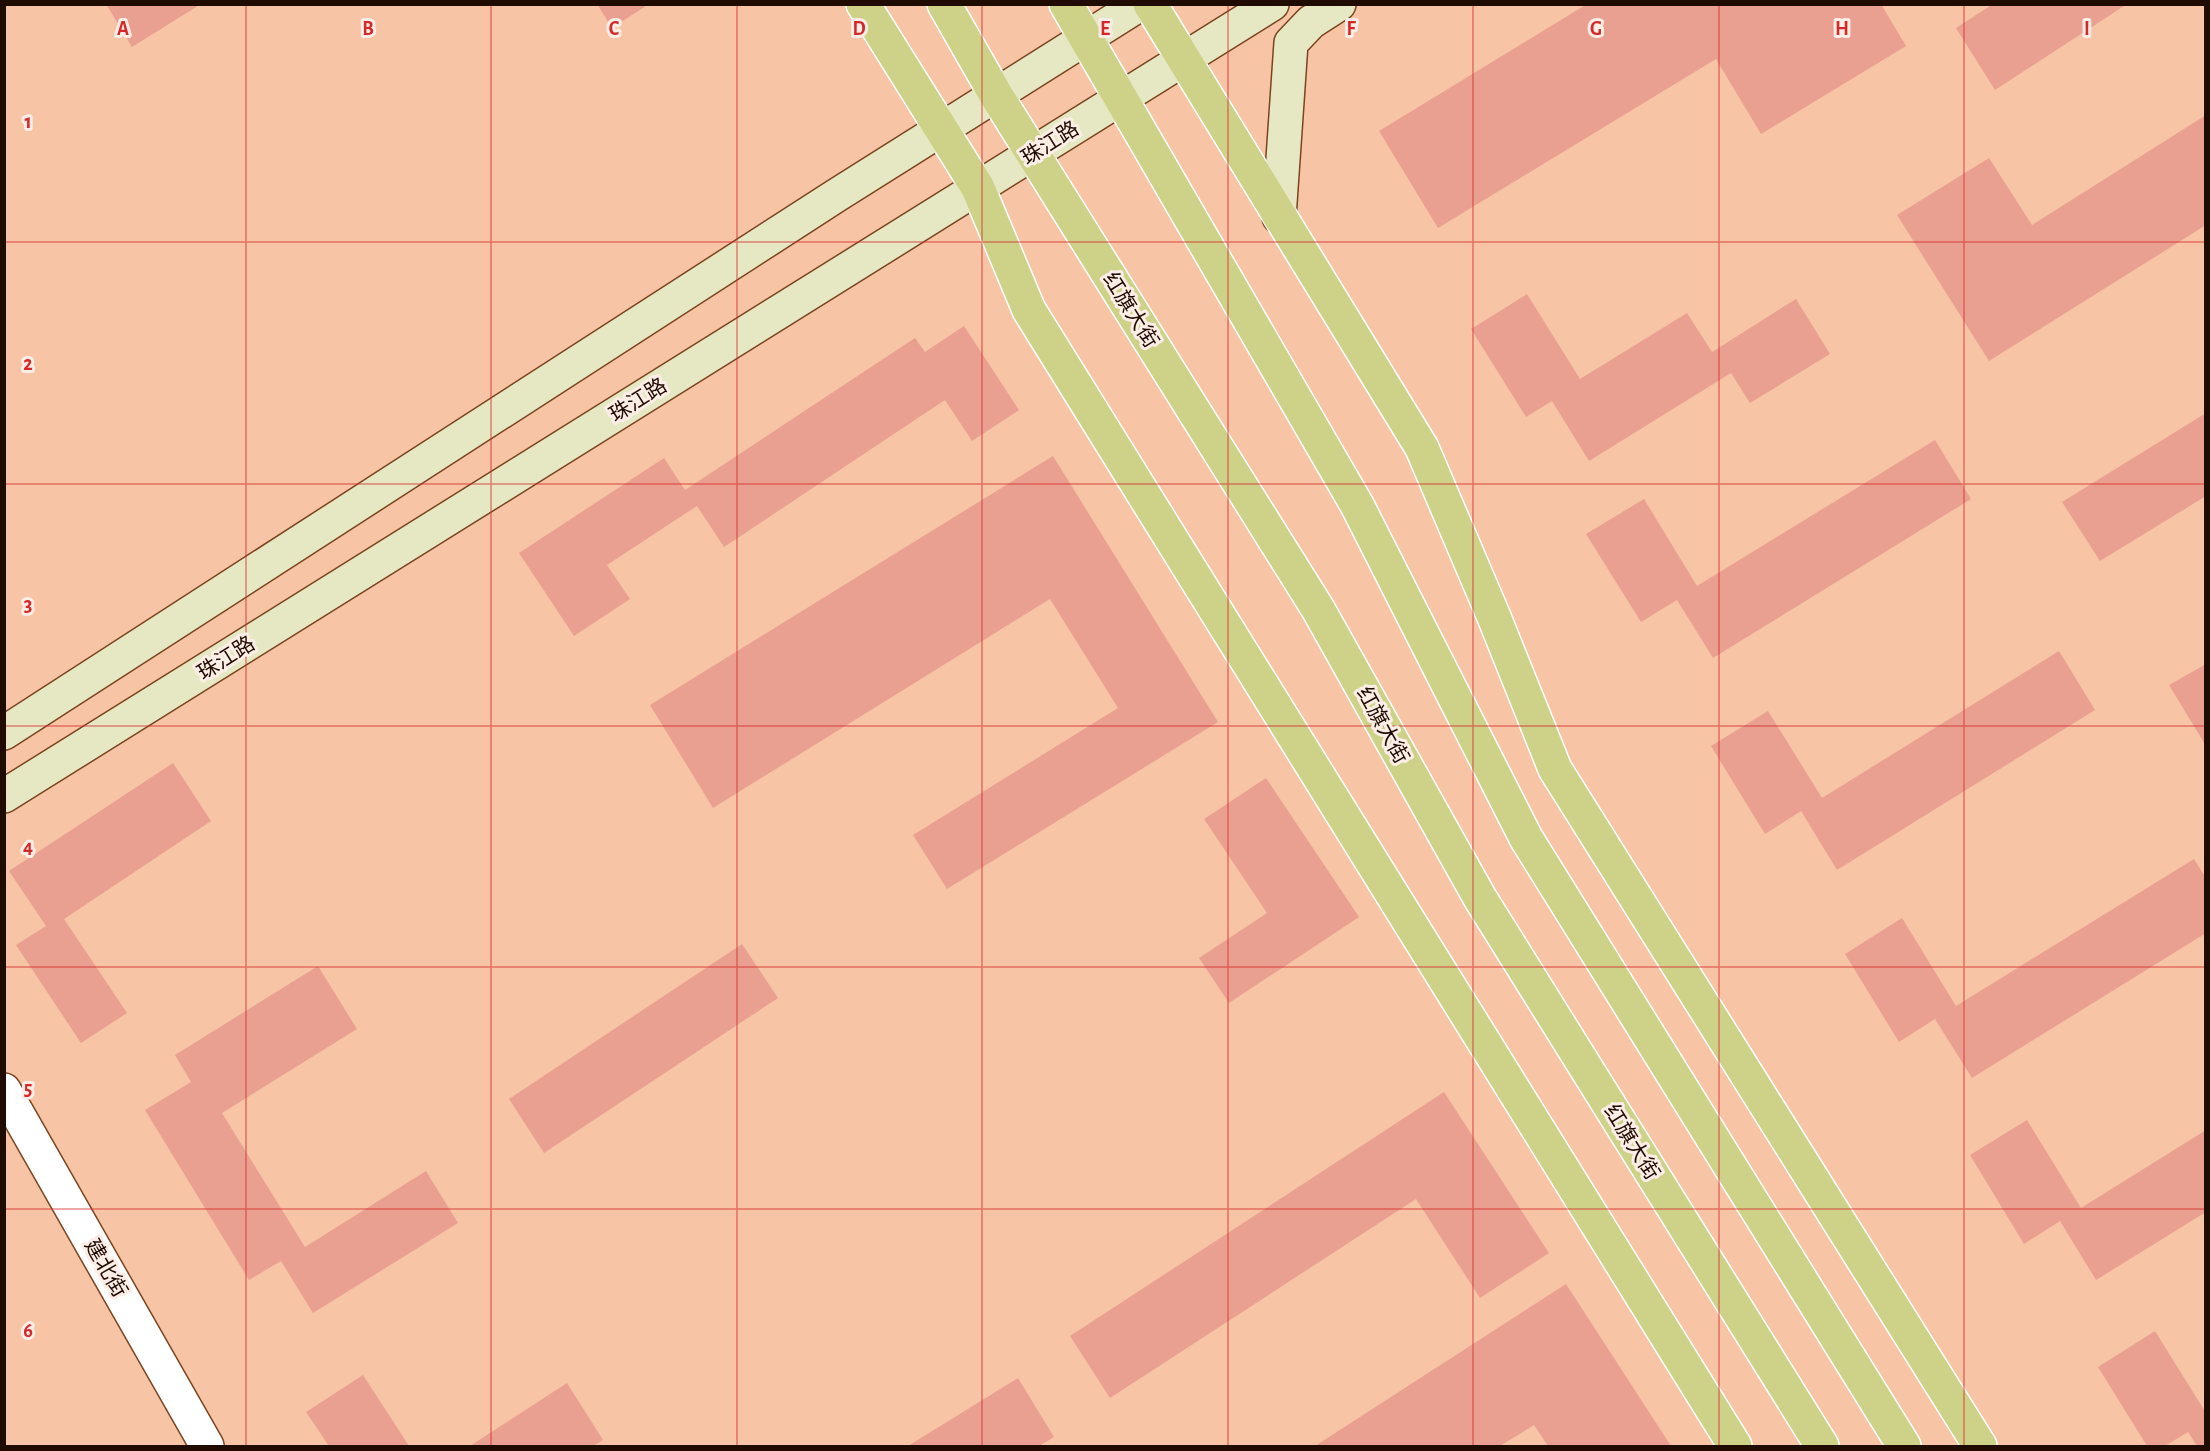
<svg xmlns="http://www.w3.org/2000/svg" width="2210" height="1451" font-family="'Alegreya Sans','Noto Sans SC',sans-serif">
  <rect width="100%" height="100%" fill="#f7c4a5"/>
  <path fill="#e9a091" d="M106 4H201L132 47Z
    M597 4H649L612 28Z
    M1587 4H1881L1906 46 1761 134 1716 59 1438 228 1379 131Z
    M1993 4H2127L1995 90 1956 28Z
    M2206 115V225L1989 361 1897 215 1989 158 2032 225Z
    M1527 294 1580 379 1687 313 1712 352 1796 299 1830 354 1750 403 1731 373 1589 461 1552 401 1526 417 1471 329Z
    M964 326 1019 410 972 441 945 400 724 547 697 506 607 565 630 599 574 636 519 553 664 458 685 490 915 338 925 352Z
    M2206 413V496L2100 561 2062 502Z
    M1935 440 1971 499 1713 658 1677 600 1641 622 1586 534 1644 499 1697 586Z
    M1053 456 1218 722 947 889 913 835 1118 708 1050 599 713 808 650 705Z
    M2059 651 2095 710 1837 870 1801 811 1765 834 1711 746 1768 711 1822 798Z
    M2206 664V746L2169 685Z
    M173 763 211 821 64 919 127 1013 81 1043 16 945 46 926 9 871Z
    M1266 778 1359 917 1229 1003 1199 958 1267 913 1204 819Z
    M2194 859 2206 878V933L1972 1078 1935 1019 1899 1042 1845 954 1902 918 1956 1006Z
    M742 944 778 998 544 1153 509 1099Z
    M318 966 357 1029 222 1113 305 1247 426 1171 458 1223 313 1313 281 1261 249 1280 145 1110 191 1082 175 1055Z
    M1444 1092 1549 1253 1480 1298 1416 1199 1110 1398 1070 1336Z
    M2027 1120 2081 1208 2206 1130V1212L2096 1280 2060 1221 2024 1244 1970 1155Z
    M1566 1284 1671 1446H1548L1534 1425 1500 1446H1315Z
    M2155 1331 2206 1413V1446H2197L2188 1432 2165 1446H2147L2098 1367Z
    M363 1375 409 1446H329L306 1412Z
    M1018 1378 1054 1437 1039 1446H908Z
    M567 1383 603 1440 593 1446H470Z"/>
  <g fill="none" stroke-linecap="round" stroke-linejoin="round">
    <g stroke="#7a441f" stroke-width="36">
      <path id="street" d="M4 1090 207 1446"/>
    </g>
    <g stroke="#7a441f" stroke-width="36">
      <path id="secondary" d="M1279 217 1291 43 1311 22 1339 4
        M4 733 837 195 1140 4
        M4 796 1272 4"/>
    </g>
    <g stroke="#fff" stroke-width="36">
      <path id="primary" d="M863 4 978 188 1029 310 1735 1446
        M944 4 996 95 1318 609 1480 898 1822 1446
        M1066 4 1357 505 1526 838 1904 1446
        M1150 4 1422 448 1494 617 1555 769 1980 1446"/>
    </g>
    <use href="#street" stroke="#fff" stroke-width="33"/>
    <use href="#secondary" stroke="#e6e8c4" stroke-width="33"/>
    <use href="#primary" stroke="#ced289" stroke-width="33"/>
  </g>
  <path fill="none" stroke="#d62828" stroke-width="1.5" stroke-opacity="0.55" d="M246 4V1446M491 4V1446M737 4V1446M982 4V1446M1228 4V1446M1473 4V1446M1719 4V1446M1964 4V1446M4 242H2206M4 484H2206M4 726H2206M4 967H2206M4 1209H2206"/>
  <g text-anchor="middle" stroke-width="6" stroke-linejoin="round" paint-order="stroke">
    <g font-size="21" fill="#200b00" stroke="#fceee6">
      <text transform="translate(1050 143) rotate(-32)" y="7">珠江路</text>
      <text transform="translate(1131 310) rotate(58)" y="7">红旗大街</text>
      <text transform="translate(638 400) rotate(-32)" y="7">珠江路</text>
      <text transform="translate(226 658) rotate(-32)" y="7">珠江路</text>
      <text transform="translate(1383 725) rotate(61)" y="7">红旗大街</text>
      <text transform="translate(1632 1142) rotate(58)" y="7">红旗大街</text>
      <text transform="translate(106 1268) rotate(60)" y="7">建北街</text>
    </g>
  </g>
  <g font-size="20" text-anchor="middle" font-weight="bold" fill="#d62828" stroke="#fceee6" stroke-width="6" stroke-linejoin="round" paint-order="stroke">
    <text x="123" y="35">A</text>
    <text x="368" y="35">B</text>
    <text x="614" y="35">C</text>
    <text x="859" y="35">D</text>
    <text x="1105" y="35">E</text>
    <text x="1351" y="35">F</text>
    <text x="1596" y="35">G</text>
    <text x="1842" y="35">H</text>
    <text x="2087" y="35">I</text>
    <text x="28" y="128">1</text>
    <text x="28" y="370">2</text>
    <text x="28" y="611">3</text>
    <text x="28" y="853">4</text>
    <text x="28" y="1095">5</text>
    <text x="28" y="1337">6</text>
  </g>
  <rect width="2210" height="1451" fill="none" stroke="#200b00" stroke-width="12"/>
</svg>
